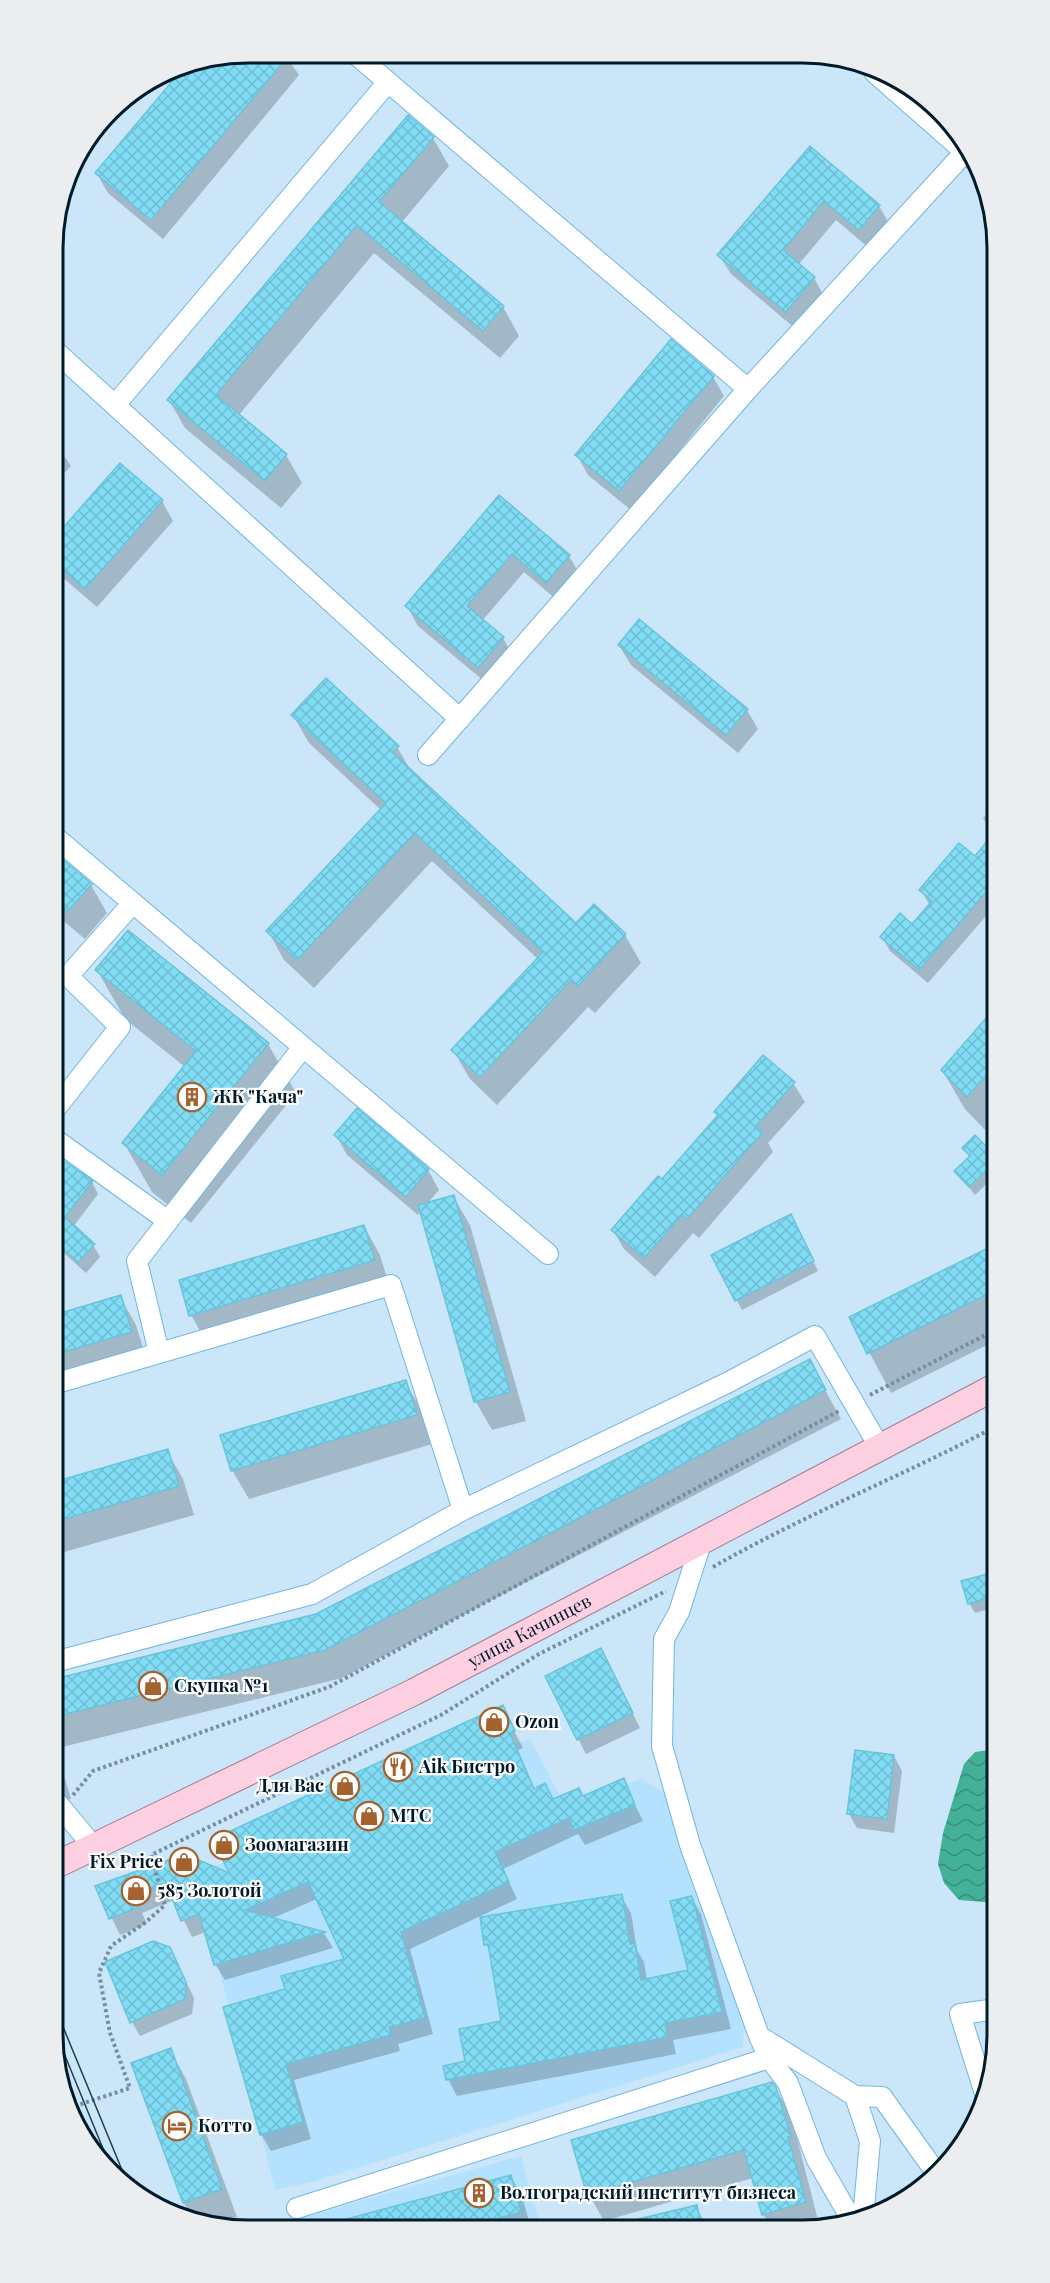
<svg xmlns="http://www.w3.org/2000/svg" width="1050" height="2283" font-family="'Playfair Display',serif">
  <defs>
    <pattern id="water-waves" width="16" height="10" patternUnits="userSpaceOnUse" patternTransform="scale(1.5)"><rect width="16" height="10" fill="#43b098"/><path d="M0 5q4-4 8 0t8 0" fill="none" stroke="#368e7c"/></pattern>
    <pattern id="building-cross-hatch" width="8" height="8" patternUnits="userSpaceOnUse" patternTransform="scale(1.5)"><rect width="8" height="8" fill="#81ddf5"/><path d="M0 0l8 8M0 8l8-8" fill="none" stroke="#6ebdd2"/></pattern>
  </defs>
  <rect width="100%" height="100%" fill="#cbe6f8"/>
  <path fill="#b3e1fe" d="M530 1738 566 1808 641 1779 665 1793 744 2018 743 2047 312 2182 275 2190 195 1874Z
    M521 2156 540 2225 268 2227Z"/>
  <path fill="url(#water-waves)" d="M996 1749 997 1903 959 1900 944 1883 938 1864 943 1833 964 1764 975 1752Z"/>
  <path fill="#0003" d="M248 52 284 53 299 75 163 239 108 193 97 174 188 64Z
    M922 97 931 101 946 118Z
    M433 138 449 166 402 222 503 307 519 336 500 358 374 253 238 416 286 455 302 483 281 508 185 428 169 400Z
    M810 148 879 206 890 225 870 249 836 220 798 265 814 278 825 298 798 331 731 274 719 255Z
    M713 377 724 396 631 510 588 475 577 455Z
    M54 441 71 466 54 484Z
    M120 465 162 501 173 521 97 607 55 571 54 540Z
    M500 497 569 556 580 575 558 601 524 572 482 621 503 638 514 658 490 686 418 626 407 606Z
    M619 645 747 710 758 729 738 753 631 665Z
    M293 715 397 747 413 774 576 925 625 935 641 963 595 1013 588 1007 497 1105 470 1079 453 1050 538 959 432 861 314 988 284 960 268 931 381 810 309 743Z
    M993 807V834L983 818Z
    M993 837V908L928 983 890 951 882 937 912 926 929 904 921 890 975 858Z
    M55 853 91 885 107 913 85 939 55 914Z
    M97 970 268 1044 296 1093 191 1223 152 1192 124 1143 185 1067 125 1019Z
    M994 1012V1130L990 1135 965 1109 942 1070Z
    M793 1083 805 1102 768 1143 773 1152 699 1238 693 1233 655 1277 624 1249 613 1230 662 1181 718 1116 716 1112Z
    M357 1110 428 1170 439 1190 427 1204 453 1196 470 1225 526 1421 492 1430 476 1402 421 1211 418 1215 347 1155 336 1135Z
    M975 1137 994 1156V1177L975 1195 956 1171 970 1158 964 1148Z
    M56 1173 92 1182 98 1194 73 1227 93 1245 100 1257 86 1273 56 1246Z
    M364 1226 380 1255 390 1288 207 1343 191 1315Z
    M795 1226 818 1271 742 1310 713 1255Z
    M989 1249 994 1258 995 1341 891 1393 851 1318Z
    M120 1297 136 1325 147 1361 57 1387V1316Z
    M809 1361 841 1419 342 1678 58 1748V1679L317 1616Z
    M405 1382 422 1410 432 1444 249 1499 232 1470Z
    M167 1451 183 1479 194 1515 57 1554V1483Z
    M993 1574 995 1578 996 1607 975 1613 969 1603Z
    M608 1665 640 1728 586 1754 547 1677Z
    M502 1707 523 1748 518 1750 535 1790 554 1801 583 1797 623 1780 643 1821 585 1845 578 1834 503 1869 517 1899 410 1949 433 2034 398 2044 400 2051 294 2080 311 2139 271 2151 261 2134 287 1990 346 1960 317 1899 271 1919 324 1933 333 1948 225 1980 215 1964 206 1932 192 1937 174 1900 142 1913 147 1924 120 1935 97 1887 232 1876Z
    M58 1756 71 1799 58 1802Z
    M894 1756 902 1771 894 1833 857 1828 849 1814Z
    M621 1896 631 1913 637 1950 644 1962 647 1980 690 1971 691 1897 701 1914 731 2029 673 2040 676 2054 457 2096 448 2079 467 2062 503 2022 491 1953 486 1944Z
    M177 1963 194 1998 192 2014 140 2036 132 2022Z
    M170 2050 186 2079 237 2217 211 2227 193 2219 184 2203Z
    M775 2088 791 2115 819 2224H769L763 2214 753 2178 604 2221 589 2194Z
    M511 2177 522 2196 530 2225 326 2226Z
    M696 2206 705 2224 620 2225Z"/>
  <path fill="url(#building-cross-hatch)" stroke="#68c4db" stroke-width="1.5" d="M248 52 291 53 151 220 95 173 186 65Z
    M408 115 434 137 379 202 504 306 483 331 357 225 216 395 287 454 265 481 167 400Z
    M810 146 880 205 859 230 824 201 783 250 815 277 786 312 717 255Z
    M671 339 714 376 619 491 575 455Z
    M120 463 163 500 85 589 54 562V538Z
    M499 495 570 555 546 583 512 554 467 606 504 637 478 668 405 606Z
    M639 619 748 709 726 735 618 645Z
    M326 678 399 746 392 752 576 923 594 904 626 934 578 986 571 980 480 1077 451 1050 543 952 415 833 297 960 266 931 386 803 291 715Z
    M993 834V884L919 970 880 937 900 913 912 924 932 901 919 890 959 843 975 856Z
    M55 853 92 884 68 911 55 900Z
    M128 930 269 1043 162 1175 122 1143 196 1051 95 970Z
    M994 1009V1066L967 1097 941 1070Z
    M763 1055 795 1082 756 1126 763 1132 687 1219 682 1215 644 1258 611 1230 658 1176 662 1179 718 1115 714 1112Z
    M357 1108 429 1169 406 1197 334 1135Z
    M975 1135 994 1154V1163L969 1187 954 1171 970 1156 962 1148Z
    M64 1161 93 1181 65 1217 95 1244 78 1262 56 1242V1171Z
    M454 1195 510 1392 474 1402 418 1205Z
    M791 1214 814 1261 735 1301 711 1255Z
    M364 1225 375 1260 189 1316 179 1280Z
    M990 1247 994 1257V1291L867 1354 849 1317Z
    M121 1295 132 1332 57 1354V1314Z
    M810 1359 826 1390 325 1650 58 1716V1678L316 1614Z
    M406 1380 417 1415 231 1471 220 1435Z
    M168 1449 179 1486 57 1521V1481Z
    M995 1572 996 1596 968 1604 961 1581Z
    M601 1648 633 1713 577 1740 545 1676Z
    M503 1705 515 1731 510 1734 534 1789 545 1783 553 1799 579 1788 583 1796 624 1778 635 1805 574 1830 569 1818 495 1852 509 1882 401 1932 425 2018 389 2027 391 2035 286 2064 303 2122 260 2135 223 2007 285 1989 281 1976 344 1959 308 1882 245 1910 325 1932 214 1965 199 1914 181 1921 166 1883 134 1896 139 1907 109 1919 95 1886 185 1854 229 1873 213 1839Z
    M855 1750 894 1755 887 1819 847 1814Z
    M622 1894 630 1944 635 1943 641 1980 688 1970 670 1901 692 1896 722 2012 665 2023 668 2037 446 2080 443 2066 465 2061 459 2029 501 2021 488 1944 484 1945 480 1917Z
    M153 1941 170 1947 186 1982 185 1999 130 2023 105 1962Z
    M171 2048 222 2189 183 2203 131 2063Z
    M772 2082 776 2087 791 2137H788L806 2202 762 2215 744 2150 587 2195 571 2140Z
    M511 2175 521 2212 471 2226H340L339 2221Z
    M697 2205 701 2224 639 2225 638 2219Z"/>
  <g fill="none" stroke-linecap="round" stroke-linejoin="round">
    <g stroke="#6fb6e0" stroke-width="22">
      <path id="minor" d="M354 53 388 82
        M875 73 974 160
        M53 349 460 719
        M115 405 388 82 748 389 965 152
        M428 755 748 389
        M55 837 548 1254
        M56 1108 120 1027 68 976 132 904
        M56 1140 168 1221 303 1047
        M159 1353 137 1261 168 1221
        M57 1383 391 1285 463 1510
        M701 1543 679 1612 664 1639 662 1746 690 1845 759 2036 769 2058
        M58 1661 312 1594 463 1510 729 1382 815 1336 880 1448
        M58 1804 93 1846
        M759 2036 855 2096 870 2141 863 2219
        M855 2096 882 2097 937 2174
        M986 2097 960 2014 997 2009
        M297 2208 769 2058 788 2083 816 2158 854 2224"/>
    </g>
    <g stroke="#a27c93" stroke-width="28">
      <g id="major">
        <path id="s1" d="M58 1864 414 1692 995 1387"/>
      </g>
    </g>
    <path stroke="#748fa0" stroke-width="4" stroke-dasharray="3 3" stroke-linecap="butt" d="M870 1395 995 1330
      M713 1567C804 1515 902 1476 995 1427
      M73 1795 93 1771 329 1687 839 1411
      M69 2108 130 2088 110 2033 99 1973 111 1946 146 1922 165 1905 151 1855 441 1715 539 1654 666 1591"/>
    <use href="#minor" stroke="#fff" stroke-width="20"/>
    <use href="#major" stroke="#fcd0e0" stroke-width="26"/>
    <path stroke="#223e4e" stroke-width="1.5" d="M59 2017 129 2187
      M59 2041 115 2178"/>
  </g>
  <defs>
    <g id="building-ring" transform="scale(1.5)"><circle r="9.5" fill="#fff" stroke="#a4622f" stroke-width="1.5"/><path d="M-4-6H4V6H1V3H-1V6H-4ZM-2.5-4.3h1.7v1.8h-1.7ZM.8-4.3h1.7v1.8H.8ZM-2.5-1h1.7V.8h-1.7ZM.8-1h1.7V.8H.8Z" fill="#a4622f"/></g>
    <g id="shop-ring" transform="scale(1.5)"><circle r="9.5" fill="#fff" stroke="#a4622f" stroke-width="1.5"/><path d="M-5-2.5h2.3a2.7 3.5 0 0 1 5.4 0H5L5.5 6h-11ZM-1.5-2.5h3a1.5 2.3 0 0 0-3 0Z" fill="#a4622f"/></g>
    <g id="restaurant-ring" transform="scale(1.5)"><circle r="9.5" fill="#fff" stroke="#a4622f" stroke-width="1.5"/><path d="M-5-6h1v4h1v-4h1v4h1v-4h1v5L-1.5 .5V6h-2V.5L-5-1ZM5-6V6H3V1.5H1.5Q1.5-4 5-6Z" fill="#a4622f"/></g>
    <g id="hotel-ring" transform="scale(1.5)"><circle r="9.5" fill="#fff" stroke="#a4622f" stroke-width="1.5"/><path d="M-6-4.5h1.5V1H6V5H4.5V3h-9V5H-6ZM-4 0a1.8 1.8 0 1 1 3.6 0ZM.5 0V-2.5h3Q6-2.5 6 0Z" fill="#a4622f"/></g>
  </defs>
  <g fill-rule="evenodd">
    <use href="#building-ring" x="192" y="1097"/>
    <use href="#shop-ring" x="153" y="1686"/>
    <use href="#shop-ring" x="494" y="1722"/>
    <use href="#restaurant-ring" x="398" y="1767"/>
    <use href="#shop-ring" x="345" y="1786"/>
    <use href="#shop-ring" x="369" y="1816"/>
    <use href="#shop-ring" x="224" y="1845"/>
    <use href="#shop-ring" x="184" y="1862"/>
    <use href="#shop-ring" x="136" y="1891"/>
    <use href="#hotel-ring" x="177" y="2126"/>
    <use href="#building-ring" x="479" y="2193"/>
  </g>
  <g text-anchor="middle" stroke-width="4.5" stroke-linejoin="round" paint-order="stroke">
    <g font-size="18" font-weight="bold" fill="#001c2b" stroke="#fff" text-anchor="start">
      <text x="213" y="1103">ЖК "Кача"</text>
      <text x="174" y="1692">Скупка №1</text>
      <text x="515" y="1728">Ozon</text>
      <text x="419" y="1773">Aik Бистро</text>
      <text x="324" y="1792" text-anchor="end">Для Вас</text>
      <text x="390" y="1822">МТС</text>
      <text x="245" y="1851">Зоомагазин</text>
      <text x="163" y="1868" text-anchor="end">Fix Price</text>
      <text x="157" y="1897">585 Золотой</text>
      <text x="198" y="2132">Котто</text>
      <text x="500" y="2199">Волгоградский институт бизнеса</text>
    </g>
    <g font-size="18" fill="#001c2b" stroke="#fff">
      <text dy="6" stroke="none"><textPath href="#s1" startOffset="526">улица Качинцев</textPath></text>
    </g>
  </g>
  <path d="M0 0H1050V2283H0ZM248 63H802A185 185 0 0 1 987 248V2035A185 185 0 0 1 802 2220H248A185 185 0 0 1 63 2035V248A185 185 0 0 1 248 63Z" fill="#ebedee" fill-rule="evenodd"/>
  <path fill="none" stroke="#001c2b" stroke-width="3" d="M248 63H802A185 185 0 0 1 987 248V2035A185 185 0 0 1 802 2220H248A185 185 0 0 1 63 2035V248A185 185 0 0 1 248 63Z"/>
</svg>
